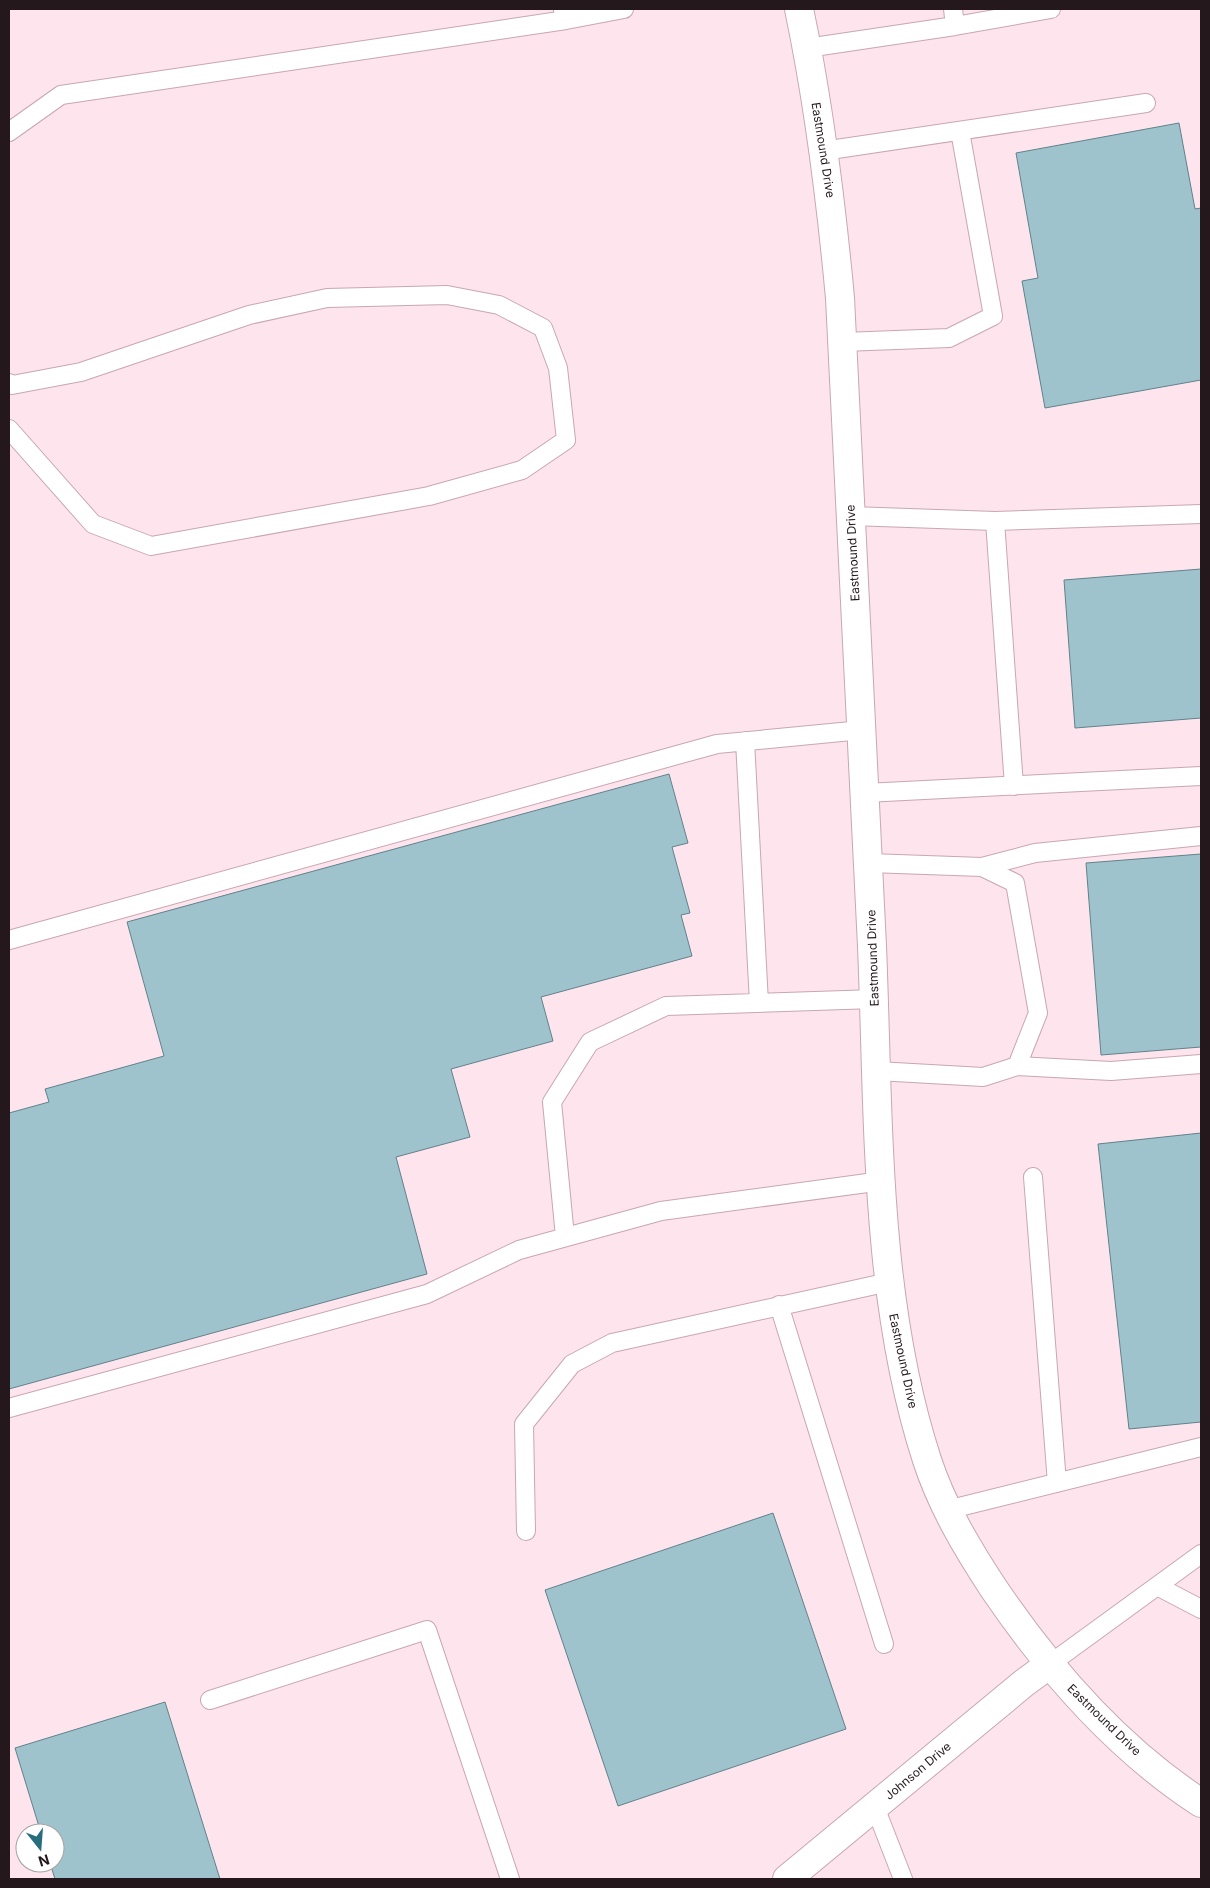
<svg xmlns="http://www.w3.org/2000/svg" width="1210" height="1888" font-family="Inter,sans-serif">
  <rect width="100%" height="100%" fill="#fbf4f6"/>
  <path fill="#fee4ec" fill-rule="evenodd" d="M9 9H1201V1879H9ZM25 1833H55V1863H25Z"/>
  <path fill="#9fc3cc" stroke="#60828b" d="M1179 123 1195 209 1201 208V380L1045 408 1022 281 1038 278 1016 153Z
    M1201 569V718L1075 728 1064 580Z
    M669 774 688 843 672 847 690 913 681 915 692 956 541 997 553 1041 451 1069 470 1137 396 1157 427 1274 9 1389V1113L49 1102 45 1089 164 1056 127 922Z
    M1201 854V1047L1101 1055 1086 863Z
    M1201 1133V1422L1129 1429 1098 1144Z
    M773 1513 846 1729 618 1806 545 1590Z
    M165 1702 220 1879H55L50 1863H55V1833H41L15 1748Z"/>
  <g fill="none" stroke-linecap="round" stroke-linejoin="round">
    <g stroke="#c8a7b2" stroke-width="20">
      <path id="lane" d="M953 9 955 26
        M563 10 566 20 624 9
        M807 48 955 26 1051 9
        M9 132 61 95 566 20
        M823 151 1146 103
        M843 342 949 338 993 316 960 131
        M9 383 12 385 81 372 249 315 327 298 447 295 499 305 543 328 558 368 566 440 522 470 429 496 151 546 93 524 9 429
        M851 516 995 521 1201 514
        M995 521 1014 786
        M745 741 759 1003
        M865 793 1201 776
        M869 863 982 867 1015 883 1038 1013 1017 1066 983 1077 877 1071
        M982 867 1035 853 1201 836
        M9 940 717 744 862 730
        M1017 1066 1111 1071 1201 1064
        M1033 1177 1057 1483
        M565 1237 552 1102 590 1042 666 1006 875 999
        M779 1305 884 1644
        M9 1408 427 1294 519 1250 661 1211 882 1181
        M947 1510 1201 1447
        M526 1531 524 1424 572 1364 612 1343 889 1282
        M1157 1586 1201 1609
        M1050 1664 1201 1554
        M210 1700 427 1630 510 1879
        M875 1807 903 1879"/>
    </g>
    <g stroke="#c8a7b2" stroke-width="30">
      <path id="street" d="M799 9C819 104 831 201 840 298 852 514 863 730 872 946 879 1116 874 1297 927 1460 942 1506 967 1548 994 1589 1049 1670 1118 1749 1201 1803
        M787 1879 1024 1683 1050 1664"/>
    </g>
    <use href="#lane" stroke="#fff" stroke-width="18"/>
    <use href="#street" stroke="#fff" stroke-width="28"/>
  </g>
  <g text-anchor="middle" stroke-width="4.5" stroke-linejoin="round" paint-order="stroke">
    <g font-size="12" fill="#24181c" stroke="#fff">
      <text transform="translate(823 150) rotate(81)" y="4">Eastmound Drive</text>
      <text transform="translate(853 553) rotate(-93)" y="4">Eastmound Drive</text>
      <text transform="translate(873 958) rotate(-92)" y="4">Eastmound Drive</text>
      <text transform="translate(903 1361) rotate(78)" y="4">Eastmound Drive</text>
      <text transform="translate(1104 1720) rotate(44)" y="4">Eastmound Drive</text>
      <text transform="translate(918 1771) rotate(-40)" y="4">Johnson Drive</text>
    </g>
  </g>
  <rect width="1210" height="1888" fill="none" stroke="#24181c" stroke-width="20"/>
  <g transform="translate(40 1848) rotate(163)"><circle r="24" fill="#ffffff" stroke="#a7a3a4"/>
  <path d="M0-4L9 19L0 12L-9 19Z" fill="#276d7c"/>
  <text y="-8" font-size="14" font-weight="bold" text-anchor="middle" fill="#24181c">N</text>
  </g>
</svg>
